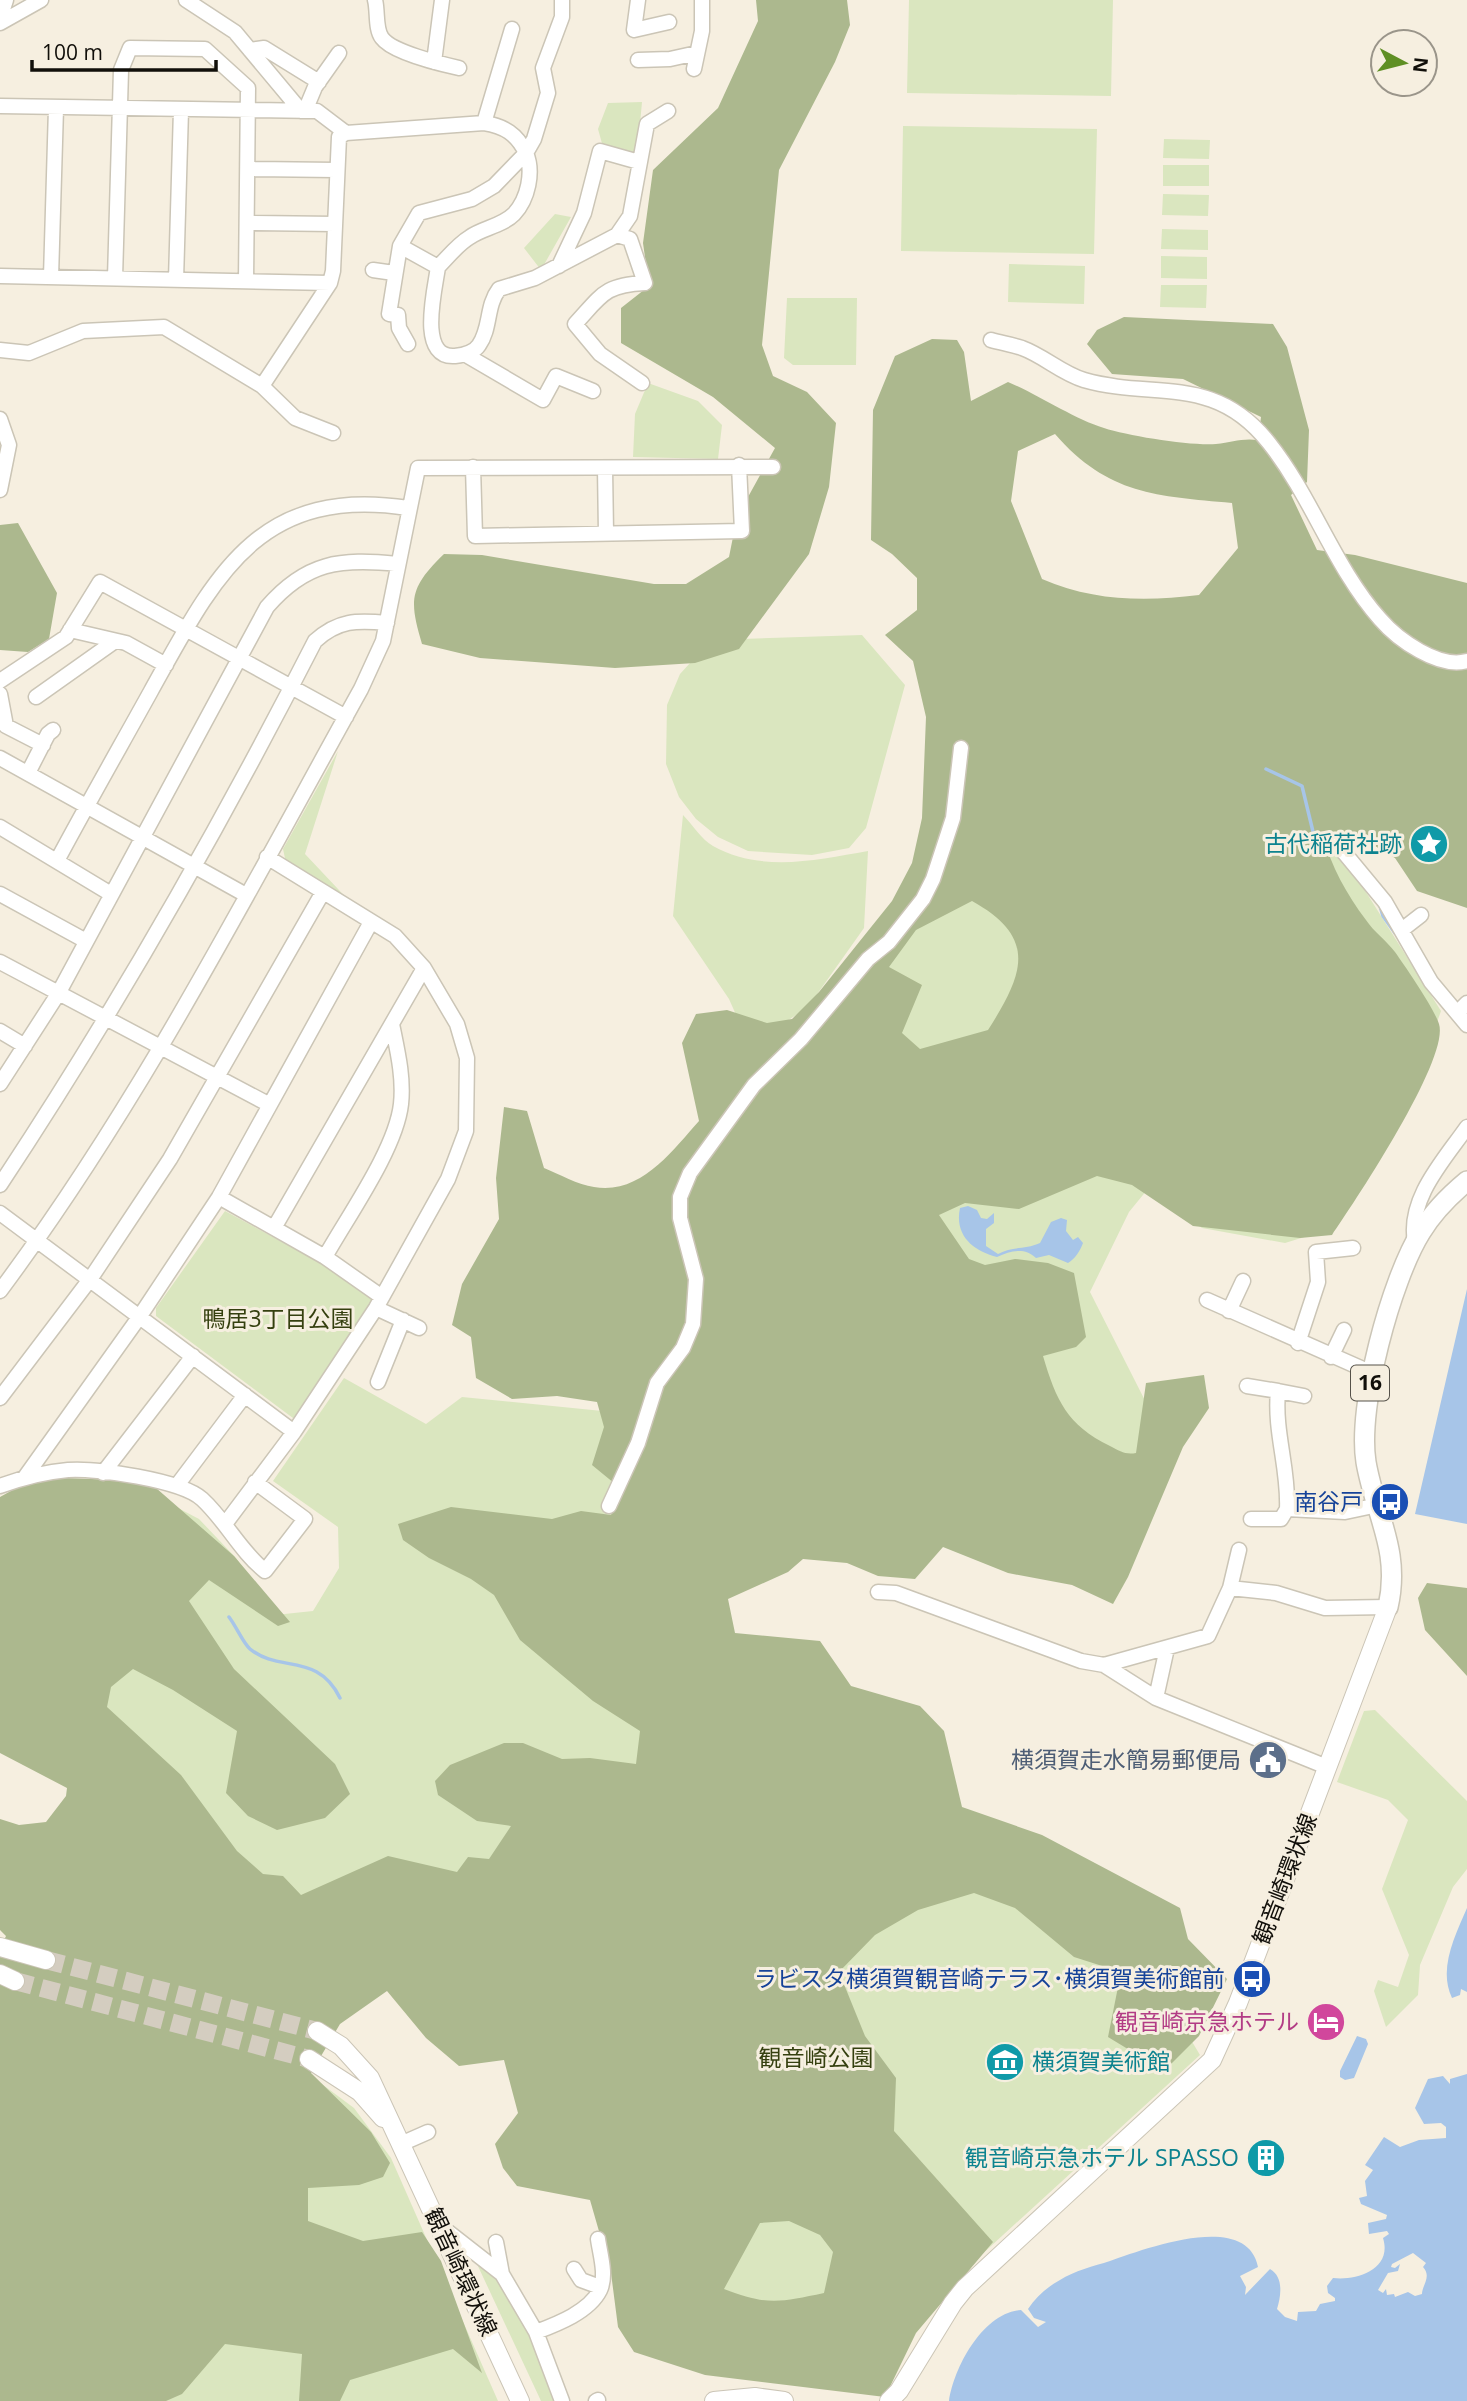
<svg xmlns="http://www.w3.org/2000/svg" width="1467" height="2401" font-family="'Open Sans','Noto Sans JP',sans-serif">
  <rect width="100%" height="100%" fill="#f6efe0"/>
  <path fill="#dae6bf" d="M909 0H1113L1111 96 907 93Z
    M642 102 637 156 603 147 598 129 608 103Z
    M903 126 1097 129 1094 254 901 251Z
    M1164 139 1210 140 1209 159 1163 158Z
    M1163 165H1209V186H1163Z
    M1163 194 1209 195 1208 216 1162 215Z
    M555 214 571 217 541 270 524 248Z
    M1162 229 1208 230V250L1161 249Z
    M1161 256 1207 257V279L1161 278Z
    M1009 264 1085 266 1084 304 1008 302Z
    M1161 285H1207L1206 308 1160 307Z
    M787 298H857L856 365H793L784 358Z
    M648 383 698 401 722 425 718 459 633 457 635 414Z
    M862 635 905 685 866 828 849 848 812 855 748 851 718 837 696 819 679 797 666 764 667 705 680 674 711 640Z
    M338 751 305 854 354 906 286 863 283 849Z
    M1294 778 1441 1011 1402 1120 1327 1230 1285 1243 1202 1228 1147 1190 1129 1212 1090 1292 1165 1440 1111 1581 955 1534 702 1571 700 1635 922 1823 1148 1968 1200 2055 979 2257 761 2372 557 2109 399 1938 303 2070 354 2108 391 2158 498 2401H0L29 1831 69 1825 76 1783 0 1521 159 1498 199 1519 236 1558 275 1615 313 1611 339 1568 338 1527 273 1481 344 1378 426 1424 462 1397 622 1413 930 878Z
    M683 815C692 824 702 840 713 846 762 873 816 860 868 851L864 928 808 1007 781 1025 741 1026 729 999 673 916Z
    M225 1211 375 1292 377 1297 298 1417 293 1418 156 1316V1308Z
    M1375 1710 1467 1801V1869L1453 1887 1420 1965 1418 1995 1386 2027 1374 1991 1378 1980 1398 1987 1409 1955 1382 1889 1408 1820 1388 1800 1337 1782 1364 1711Z
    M477 2264 499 2276 534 2340 559 2401H541Z"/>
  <path fill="#acb88e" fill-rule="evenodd" d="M756 0H847L850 25 835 62 779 170 762 345 773 376 807 392 836 423 829 487 809 554 739 649 695 663 615 668 480 658 422 644C409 600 409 588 444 554L482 555 654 584H686L729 557 737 517 775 448 713 397 621 343V308L649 286 643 243 653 170 718 108 758 21Z
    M1124 317 1273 324 1287 347 1309 430 1307 482 1291 495 1317 550 1355 555 1467 583V908L1417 891 1395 858 1350 831 1323 836C1331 866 1347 895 1366 920 1374 932 1386 940 1395 952 1405 966 1434 1008 1439 1024 1450 1059 1354 1203 1332 1235L1300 1238 1193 1226 1132 1185 1097 1176 1019 1209 965 1203 939 1215 969 1259 985 1265 1015 1259 1048 1263 1074 1273 1086 1337 1076 1347 1043 1356C1056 1400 1067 1425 1110 1446 1120 1451 1125 1455 1136 1453L1146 1383 1204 1375 1209 1408 1183 1447 1128 1577 1113 1604 1072 1585 1008 1573 943 1547 915 1579 878 1576 847 1563 803 1559 788 1572 728 1599 735 1633 820 1641 851 1686 920 1706 944 1731 962 1807 1042 1835 1180 1908 1188 1939 1227 1979 1199 2036 1164 2071 1108 2037 1121 1972 1074 1957 1015 1908 974 1893 918 1910 875 1935 839 1972 865 2036 896 2078 894 2131 993 2242 916 2333 885 2397 705 2375 634 2352 618 2327 611 2273 590 2200 517 2186 503 2168 495 2144 518 2113 504 2060 459 2066 426 2038 387 1991 340 2024 311 2073 371 2132 390 2163 383 2177 359 2185 308 2188V2221L363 2241 422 2232 441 2261 482 2373 453 2349 350 2380 340 2401H299L302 2354 225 2344 182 2394 166 2401H0V1949L6 1936 0 1930V1819L19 1825 46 1822 66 1796 67 1788 0 1753V1497L36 1477 148 1481 234 1556 290 1622 278 1626 209 1580 189 1601 234 1669 335 1764 350 1794 325 1818 277 1830 248 1816 226 1793 237 1731 173 1690 133 1669 111 1687 107 1707 181 1775 237 1851 263 1874 283 1876 301 1895 388 1856 457 1872 468 1857 489 1859 511 1826 477 1821 438 1795 435 1781 450 1765 504 1743H523L562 1759 590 1758 636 1764 640 1731 593 1701 520 1640 494 1595 471 1579 429 1558 403 1540 398 1524 451 1507 552 1519 581 1511 611 1515 620 1488 592 1465 604 1427 597 1402 557 1396 512 1399 476 1378 471 1337 452 1325 462 1284 499 1219 496 1178 504 1107 527 1111 544 1168C559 1174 578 1185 594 1187 641 1195 672 1151 699 1121L682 1043 696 1014 727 1010 767 1023 792 1019 819 992 892 901 912 863 922 818 926 717 913 661 885 635 917 610V578L892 554 871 540 873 410 895 356 932 339 957 340 964 352 971 401 1008 382C1039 395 1074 419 1104 428 1128 436 1191 446 1216 444 1232 442 1242 438 1258 440L1261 417 1183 379 1112 374 1087 344 1097 330ZM1055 434C1108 495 1157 496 1232 503L1238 548 1199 595C1144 602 1093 601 1042 579L1011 501 1018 451ZM972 901C1039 938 1023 975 988 1030L920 1049 902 1033 922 985 889 967 916 930ZM789 2221 820 2235 833 2252 824 2293C781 2302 767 2306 724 2289L760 2223Z
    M18 523 57 593 49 639 28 652 0 650V525Z
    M1427 1583 1467 1588V1676L1425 1630 1418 1598Z"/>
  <path fill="#a7c5e8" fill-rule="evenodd" d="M968 1206 977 1210 981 1218 987 1219 994 1213V1223L986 1229V1246L998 1254C1012 1246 1025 1250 1040 1243L1051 1222 1061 1218 1067 1220 1066 1231 1073 1240 1078 1237 1083 1243C1080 1251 1075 1259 1068 1263L1049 1255 1036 1258C1024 1247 1011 1251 997 1257 974 1251 954 1236 960 1208Z
    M1467 1289V1524L1415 1514Z
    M1467 1908V1992L1461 1989 1460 1995 1452 1998C1438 1969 1455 1936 1467 1908Z
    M1357 2036 1366 2039 1368 2044 1354 2078 1345 2080 1340 2077V2071Z
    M1467 2074V2401H949C954 2367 983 2313 1021 2310L1038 2327 1046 2322 1034 2318 1028 2309C1036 2297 1047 2287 1060 2280 1074 2271 1094 2266 1110 2261 1145 2249 1247 2210 1258 2267L1240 2276 1246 2287 1245 2295 1270 2269C1284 2277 1281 2296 1277 2309L1285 2317 1297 2321 1298 2312 1316 2311 1320 2304 1335 2301V2298L1328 2293 1327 2286 1333 2278C1355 2281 1393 2270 1383 2238L1389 2234 1387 2231 1369 2234 1368 2223 1386 2219 1387 2215 1361 2204 1359 2198 1367 2196 1365 2181 1373 2170 1365 2165 1384 2137 1400 2147 1419 2140 1446 2138V2127L1441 2123 1424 2124 1415 2108 1428 2079 1443 2076 1450 2084V2079ZM1413 2253 1426 2263 1423 2267C1432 2277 1422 2285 1422 2294L1415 2296 1408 2292 1395 2297 1394 2294 1387 2295 1386 2289 1383 2293 1378 2290 1388 2273 1398 2271 1400 2264 1395 2268 1391 2267 1392 2264Z"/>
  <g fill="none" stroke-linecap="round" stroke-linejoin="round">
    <path stroke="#a7c5e8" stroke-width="3.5" d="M1266 769 1302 786 1315 840 1328 846 1339 857
      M1380 906 1383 916 1395 933
      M229 1617C236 1626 243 1643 250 1649 279 1673 318 1652 340 1698"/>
    <path stroke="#d4cdc0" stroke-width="18" stroke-dasharray="18 9" stroke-linecap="butt" d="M46 1960 317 2031
      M15 1981 309 2059"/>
    <g stroke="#cbc5b6" stroke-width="17">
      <path id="minor" d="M186 0 235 32 301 111
        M375 0C378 11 375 29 382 38 392 52 441 64 459 68
        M638 0 634 30 669 22
        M0 18 6 0
        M0 23 41 0
        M250 50 264 48 319 82
        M638 60 670 59 697 53
        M434 62 442 0
        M694 69 702 31V0
        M0 106 317 111 346 133
        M305 111 315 87 339 53
        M484 123 512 29
        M248 169 336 170
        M247 223 335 224
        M617 235 630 239 645 283C604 285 602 295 575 324L600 354 642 383
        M400 246 438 267
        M559 266 584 213 600 151 639 162
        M373 270 394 273
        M0 276 330 283
        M51 277 56 108
        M115 278 121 70 130 48 205 49 248 88 246 281
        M176 280 181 110
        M991 340C1002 343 1013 345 1022 348 1044 356 1061 373 1084 380 1154 400 1214 373 1269 443 1312 497 1334 567 1380 619 1398 640 1439 669 1467 661
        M408 344 399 328 398 315 389 314 400 246 419 213 472 199 494 186 526 153 534 139 548 93 543 68 562 17V0
        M0 350 29 353 83 331 164 327 262 386 295 418 333 433
        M466 355 543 400 556 376 593 391
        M262 386 330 283 333 271 339 137 346 133 484 123C504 126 517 134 526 153 534 172 528 199 514 214 502 226 483 228 470 237 458 244 448 257 438 267 435 289 417 359 455 356 464 355 474 353 479 345 491 328 486 306 499 289L535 278 617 235 630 216 647 124 668 111
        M0 419 9 445 0 490
        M473 467 475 536 742 531 739 465
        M605 468 606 533
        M70 630 126 643 166 665
        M0 681 66 637 100 582 346 717
        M0 694 6 726 43 745
        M36 697 115 641
        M0 758 246 895
        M28 773 48 734 53 730
        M0 827 111 894
        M1337 844 1385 902 1431 982 1467 1025
        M58 859C88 803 120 747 151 691 214 578 257 485 408 508
        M0 894 86 941
        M1403 929 1421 915
        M0 962 270 1105
        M1457 1013 1467 1003
        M0 1031 25 1046
        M0 1084 58 994 267 607C306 562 340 558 397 564
        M0 1185C115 1011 220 827 315 641 338 620 357 620 387 623
        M219 1197 325 1257 382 1297
        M0 1213 294 1432
        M274 1228 424 968
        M1415 1242C1407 1199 1444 1160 1467 1127
        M325 1257C348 1216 396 1149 401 1104 404 1077 397 1049 392 1024
        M0 1291C140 1103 247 894 361 689L383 641 418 468 773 467
        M1207 1300 1372 1373
        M376 1308 419 1328
        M1229 1311 1243 1281
        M1298 1343 1318 1282 1316 1252 1353 1248
        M1331 1357 1344 1330
        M378 1382 403 1320
        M1247 1386 1278 1391
        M1304 1396 1278 1391C1274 1432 1289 1469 1287 1509L1345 1512 1378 1505
        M0 1398 91 1278 170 1159 323 892
        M103 1473 193 1356
        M25 1477 140 1316 219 1197 371 922
        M178 1484 245 1395
        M0 1486C22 1478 44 1472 68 1470 96 1468 181 1480 202 1499 226 1521 240 1551 265 1571L305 1519 255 1482
        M609 1506 638 1443 657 1383 683 1348 693 1324 696 1279 680 1218V1197L690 1173 754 1085 801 1039 868 959 889 942 923 899 933 879 953 818 961 748
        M1251 1519H1281L1287 1509
        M225 1524 294 1432 376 1308 448 1179 466 1131 467 1058 457 1024 424 968 395 936 267 857
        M1230 1588 1239 1550
        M878 1592 896 1593 1081 1661 1104 1665 1156 1698 1322 1765
        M1104 1665 1208 1636 1230 1588 1276 1593 1325 1608 1388 1607
        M1156 1698 1167 1648
        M403 2143 428 2132
        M438 2224 502 2274 536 2332 562 2401
        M496 2242 502 2274
        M574 2269 581 2280 600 2287
        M536 2332C557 2324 589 2312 600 2290 607 2275 600 2254 598 2239
        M596 2401 598 2400"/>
    </g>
    <g stroke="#cbc5b6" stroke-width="20">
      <path id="major" d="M0 1947 46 1960
        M0 1974 15 1981
        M317 2031 341 2046 370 2078 520 2401
        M309 2059 360 2092 383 2118
        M714 2401 755 2397 784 2401
        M889 2401 899 2391 953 2303 965 2288 1212 2060 1238 2003 1388 1607"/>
    </g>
    <g stroke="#cbc5b6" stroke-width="22">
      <path id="highway" d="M1388 1607C1401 1550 1375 1515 1366 1462 1357 1406 1391 1280 1421 1232 1433 1212 1449 1196 1467 1181"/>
    </g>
    <use href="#minor" stroke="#fff" stroke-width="14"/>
    <use href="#major" stroke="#fff" stroke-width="18"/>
    <use href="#highway" stroke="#fff" stroke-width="19"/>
  </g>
  <defs>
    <g id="sight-disc" transform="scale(2.0125)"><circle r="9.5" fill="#0f9aa8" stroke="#f6efe0"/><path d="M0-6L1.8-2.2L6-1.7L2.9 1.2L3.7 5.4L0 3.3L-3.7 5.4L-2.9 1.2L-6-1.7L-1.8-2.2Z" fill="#fff"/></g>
    <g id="bus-disc" transform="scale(2.0125)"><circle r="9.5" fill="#1a4fb4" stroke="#f6efe0"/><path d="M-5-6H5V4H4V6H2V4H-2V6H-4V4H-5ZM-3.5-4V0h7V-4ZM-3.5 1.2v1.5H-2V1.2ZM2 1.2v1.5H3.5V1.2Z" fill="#fff"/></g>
    <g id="civic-disc" transform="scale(2.0125)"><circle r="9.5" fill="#5c6f8a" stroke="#f6efe0"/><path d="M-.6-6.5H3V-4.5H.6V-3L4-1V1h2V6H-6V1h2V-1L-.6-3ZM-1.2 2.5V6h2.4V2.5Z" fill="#fff"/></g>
    <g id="hotel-disc" transform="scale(2.0125)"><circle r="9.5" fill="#d1479c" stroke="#f6efe0"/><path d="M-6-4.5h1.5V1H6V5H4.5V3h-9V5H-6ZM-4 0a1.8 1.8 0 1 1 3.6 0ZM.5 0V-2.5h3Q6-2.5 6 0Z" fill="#fff"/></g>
    <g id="museum-disc" transform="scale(2.0125)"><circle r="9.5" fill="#0f9aa8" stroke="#f6efe0"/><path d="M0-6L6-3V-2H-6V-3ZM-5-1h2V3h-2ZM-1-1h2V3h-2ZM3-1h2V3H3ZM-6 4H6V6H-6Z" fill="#fff"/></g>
    <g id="building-disc" transform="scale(2.0125)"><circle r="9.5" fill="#0f9aa8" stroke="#f6efe0"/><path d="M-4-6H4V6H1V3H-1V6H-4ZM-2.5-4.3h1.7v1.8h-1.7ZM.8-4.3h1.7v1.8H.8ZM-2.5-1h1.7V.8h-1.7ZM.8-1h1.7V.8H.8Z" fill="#fff"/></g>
  </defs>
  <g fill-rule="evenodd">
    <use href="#sight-disc" x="1429" y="844"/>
    <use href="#bus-disc" x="1390" y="1502"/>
    <use href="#civic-disc" x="1268" y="1760"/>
    <use href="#bus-disc" x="1252" y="1979"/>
    <use href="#hotel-disc" x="1326" y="2022"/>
    <use href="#museum-disc" x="1005" y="2062"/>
    <use href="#building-disc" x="1266" y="2158"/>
  </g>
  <g text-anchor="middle" stroke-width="6" stroke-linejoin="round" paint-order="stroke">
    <rect fill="#f6efe0" stroke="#56524a" stroke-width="2" x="1351" y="1365.5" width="38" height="35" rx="5"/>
    <g font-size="21" font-weight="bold" fill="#110f0a">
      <text x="1370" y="1390">16</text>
    </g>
    <g font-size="23" fill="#0d838f" stroke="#f6efe0" text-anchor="end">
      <text x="1402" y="852">古代稲荷社跡</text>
      <text x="1032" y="2070" text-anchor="start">横須賀美術館</text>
      <text x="1239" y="2166">観音崎京急ホテル SPASSO</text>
    </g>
    <g font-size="23" fill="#35400f" stroke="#f6efe0">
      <text x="278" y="1327">鴨居3丁目公園</text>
      <text x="816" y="2066">観音崎公園</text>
    </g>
    <g font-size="23" fill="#164399" stroke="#f6efe0" text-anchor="end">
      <text x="1363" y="1510">南谷戸</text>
      <text x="1225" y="1987">ラビスタ横須賀観音崎テラス･横須賀美術館前</text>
    </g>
    <g font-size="23" fill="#4e5e75" stroke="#f6efe0" text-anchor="end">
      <text x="1241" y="1768">横須賀走水簡易郵便局</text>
    </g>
    <g font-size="23" fill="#110f0a" stroke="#f6efe0">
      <text transform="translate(1285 1879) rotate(-69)" y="8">観音崎環状線</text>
      <text transform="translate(461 2272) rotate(65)" y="8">観音崎環状線</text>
    </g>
    <g font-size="23" fill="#b23c85" stroke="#f6efe0" text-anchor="end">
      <text x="1299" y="2030">観音崎京急ホテル</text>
    </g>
  </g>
  <g transform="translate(1404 63) rotate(97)"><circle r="33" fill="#f6efe0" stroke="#9a958a" stroke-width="2"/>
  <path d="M0-5L12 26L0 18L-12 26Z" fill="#5f8f24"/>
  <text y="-10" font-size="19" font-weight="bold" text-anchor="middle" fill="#110f0a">N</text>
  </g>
  <path d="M32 60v10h184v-10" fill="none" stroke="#110f0a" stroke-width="3.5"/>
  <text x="42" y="60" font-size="21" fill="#110f0a" stroke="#f6efe0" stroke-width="5" paint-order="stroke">100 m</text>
</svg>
